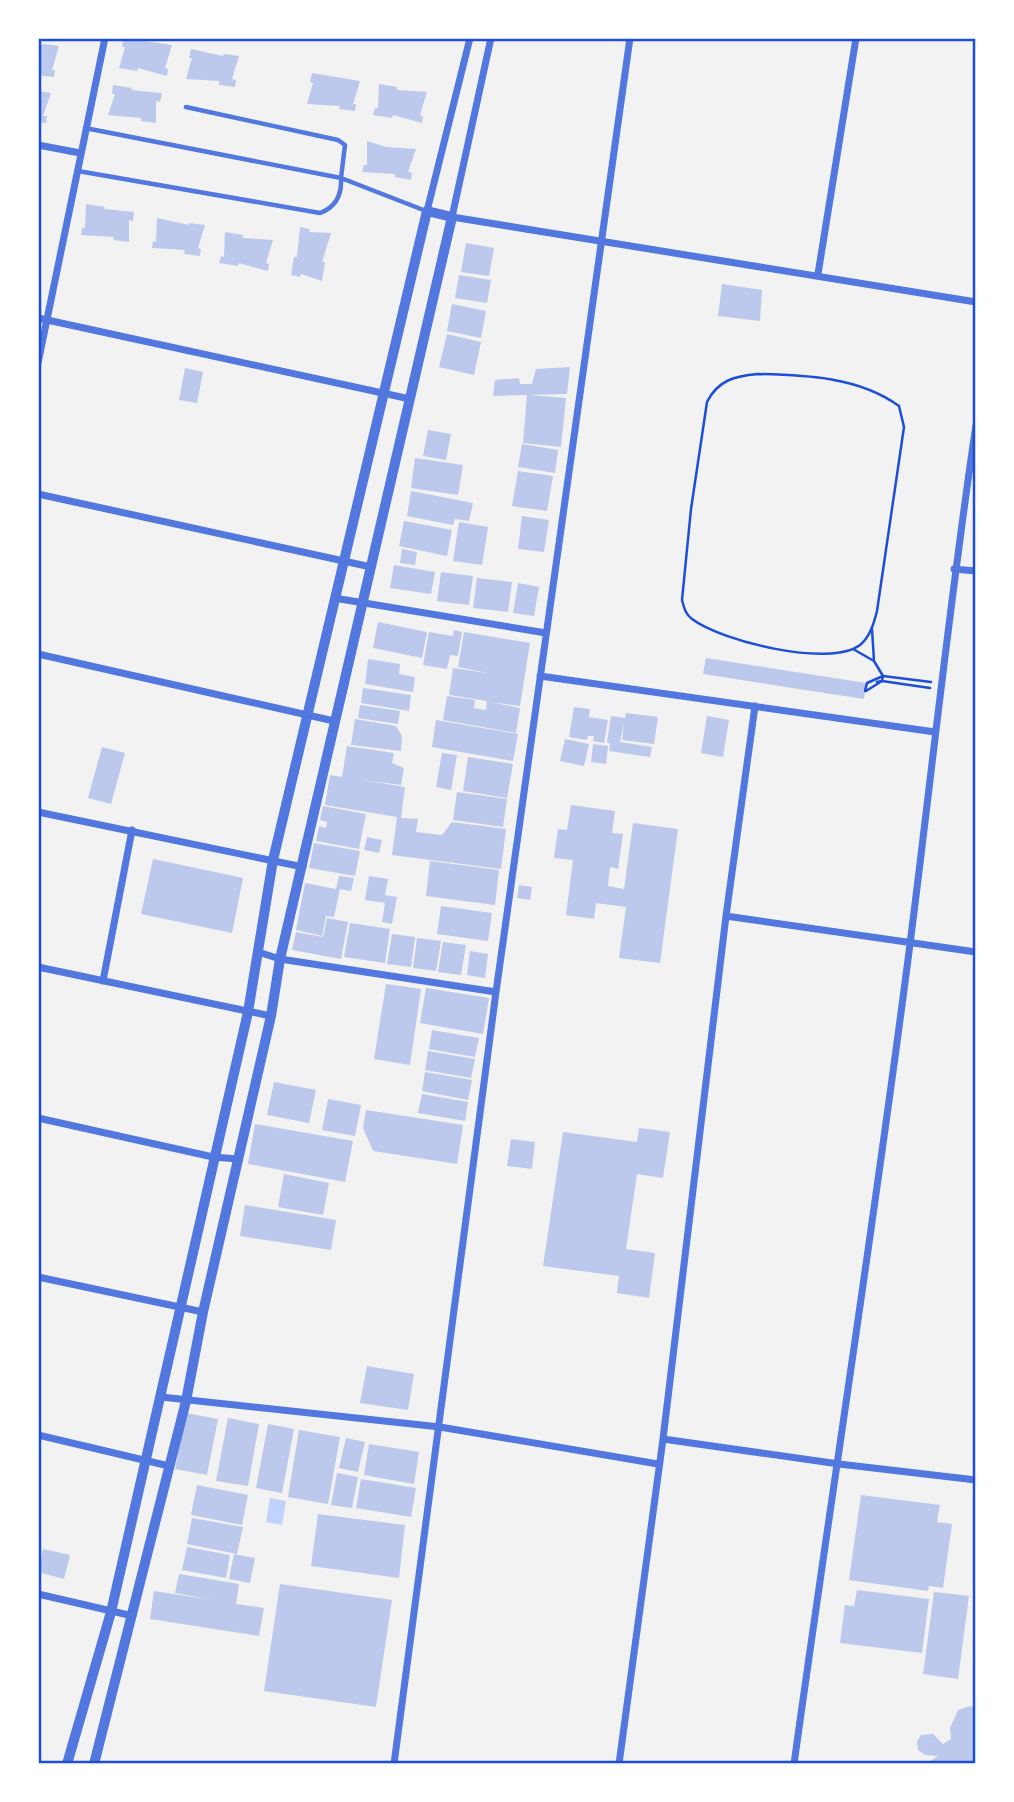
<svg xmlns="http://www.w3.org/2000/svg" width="1014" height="1802" font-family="Raleway,sans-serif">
  <rect width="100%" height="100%" fill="#f2f2f2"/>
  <path fill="#bfd3fe" d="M270 1498 286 1501 282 1525 266 1522Z"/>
  <path fill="#bdc9ec" d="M123 38 172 45 165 68 168 69 167 76 138 68 137 71 119 68 125 47H122Z
    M43 44 59 46 52 70H55L54 77 38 75V46Z
    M191 49 223 56 224 54 239 56 232 79 236 80 235 87 219 85V81L186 79 192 58H189Z
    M312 73 360 81 353 104H356L355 111 339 109 340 106 307 104 313 83 310 82Z
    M379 84 397 87V90L427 92 420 115 423 116 422 123 393 115 392 118 373 115 375 108H378Z
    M113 85 132 88 131 90 162 93 160 102 156 101V123L141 121V118L108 115 115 94H112Z
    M38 91 51 93 43 116H47L46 123 38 122Z
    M367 141 386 147 416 149 408 172 412 173 411 180 395 177V174L362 172 364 165H367Z
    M86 204 105 207 104 209 134 212 133 221 129 220V242L113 240 114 237 81 235 82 228H85Z
    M157 218 189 225V223L205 225 198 248 201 249 200 256 184 254 185 250 152 248 153 241 156 242Z
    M300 227 310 229 309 232 331 233 322 262H325L322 281 301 274 300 277 291 275 294 257H297Z
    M225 232 243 235V238L273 240 266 263 269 264 268 271 239 263 238 266 219 263 221 256 224 257Z
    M466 243 494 248 489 276 461 272Z
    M459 275 491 280 487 303 455 298Z
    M722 284 762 290 760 321 718 316Z
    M452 304 486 311 481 338 447 331Z
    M447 334 481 342 474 375 439 367Z
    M570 367 567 394 528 395 566 398 561 447 523 443 527 395 493 396 495 380 519 378 520 384H532L536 369Z
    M185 368 203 372 197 403 179 400Z
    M428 430 451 434 446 460 423 456Z
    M522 444 558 450 555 473 518 467Z
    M415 458 463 465 458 495 411 488Z
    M518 471 553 476 547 511 512 506Z
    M411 491 473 503 469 521 455 519 453 525 407 516Z
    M522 516 549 520 544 552 518 549Z
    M404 521 452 530 447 556 399 546Z
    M459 522 488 527 482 565 453 561Z
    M402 549 417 552 415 565 400 563Z
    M394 565 435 572 431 594 390 588Z
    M441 572 473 576 469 605 437 601Z
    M477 578 512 582 508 612 473 608Z
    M518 583 539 587 534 616 513 613Z
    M378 622 427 632 422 658 373 648Z
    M454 630 462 632 458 656 450 655 447 669 423 665 429 632 453 636Z
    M464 632 530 643 520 706 490 702 520 708 516 733 443 720 447 696 475 700 474 708 486 710 487 701 449 695 453 668 488 673 458 667Z
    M706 658 866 683 864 699 703 674Z
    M368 659 400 664 399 674 415 677 413 692 365 684Z
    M363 688 411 695 409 711 361 703Z
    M360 705 400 711 398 724 358 718Z
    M574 707 590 709 589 717 608 720 604 743 593 741 594 736H588L587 740 569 737Z
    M626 713 658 717 654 744 622 740 624 723 620 742 652 747 650 757 609 751 610 744 607 742 611 716 625 718Z
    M707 716 729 720 723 757 701 753Z
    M355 719 396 726 402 736 401 751 351 745Z
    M436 720 518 734 513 761 432 747Z
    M565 739 589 744 584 766 560 761Z
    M593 744 608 746 606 764 591 762Z
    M347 746 394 753 392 763 404 768 401 785 362 780 405 787 401 818 418 819 416 832 442 835 452 822 506 829 501 869 392 855 397 817 325 805 330 775 342 777Z
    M102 747 125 753 111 804 88 798Z
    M442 753 457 755 451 790 436 787Z
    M468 757 513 764 507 798 463 791Z
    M457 792 507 799 503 827 453 820Z
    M571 805 615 811 612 833 623 834 618 869 610 867 608 886 624 889 633 823 678 829 660 963 619 958 626 907 596 903 594 919 566 915 573 860 554 858 558 829 567 830Z
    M323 806 366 814 359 849 316 841 319 826 326 828 327 822 320 820Z
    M367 837 382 840 379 853 364 850Z
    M314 843 360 851 355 876 309 868Z
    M153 859 243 878 232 933 141 914Z
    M430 861 499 870 495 905 426 896Z
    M339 876 354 878 351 891 340 889 334 917 326 916 322 936 296 930 305 883 336 889Z
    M369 876 388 879 385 895 397 897 392 924 382 922 385 903 365 900Z
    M519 885 532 887 530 900 517 898Z
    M441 906 492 913 488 941 437 934Z
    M327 918 348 922 341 959 292 950 296 932 323 937Z
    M350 923 390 929 385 963 344 957Z
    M392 934 415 937 411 967 387 964Z
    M417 938 441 941 436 971 413 968Z
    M443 942 466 945 461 975 438 972Z
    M470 951 488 954 485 978 467 975Z
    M386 984 421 989 410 1065 374 1059Z
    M426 988 489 998 483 1034 420 1023Z
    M432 1030 479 1038 475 1057 429 1049Z
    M428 1051 475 1059 471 1078 425 1070Z
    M425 1072 472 1080 468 1100 422 1091Z
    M274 1082 316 1090 309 1123 267 1115Z
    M422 1094 468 1102 465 1121 418 1113Z
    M328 1099 361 1105 355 1136 322 1130Z
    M366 1110 463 1125 457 1164 373 1151 363 1128Z
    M255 1124 353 1141 345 1182 248 1164Z
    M639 1128 670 1132 663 1178 637 1174 626 1249 655 1253 649 1298 617 1293 619 1276 543 1266 563 1132 637 1142Z
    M511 1139 535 1142 532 1169 507 1166Z
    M284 1174 329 1183 323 1215 278 1207Z
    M245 1205 336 1220 331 1250 240 1236Z
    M367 1366 414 1374 408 1410 360 1403Z
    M186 1413 218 1419 207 1475 175 1469Z
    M228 1418 259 1424 248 1486 216 1481Z
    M268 1424 294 1429 282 1493 256 1488Z
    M299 1430 340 1437 328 1504 288 1497Z
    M346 1438 365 1442 358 1472 339 1468Z
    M369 1444 419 1452 414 1484 364 1475Z
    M337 1473 358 1477 352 1508 331 1505Z
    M361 1479 416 1488 411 1517 356 1508Z
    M197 1485 248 1495 242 1525 191 1515Z
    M861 1495 940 1505 937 1522 952 1524 943 1588 929 1586 928 1591 849 1580Z
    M318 1514 405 1525 399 1578 311 1566Z
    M192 1518 243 1527 237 1554 187 1544Z
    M187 1547 230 1555 226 1578 182 1570Z
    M43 1549 70 1555 64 1579 38 1572Z
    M234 1554 255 1558 250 1583 229 1579Z
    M179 1574 239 1584 236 1604 264 1608 259 1636 150 1619 154 1591 213 1600 175 1593Z
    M280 1584 392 1600 376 1707 264 1691Z
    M857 1590 929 1599 922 1653 840 1643 845 1605 854 1606Z
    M934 1592 969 1596 958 1679 923 1674Z
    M971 1706 976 1708V1764H926L938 1756 925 1755 918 1750 917 1742 921 1735 933 1734 943 1744 951 1739 950 1728 958 1710Z"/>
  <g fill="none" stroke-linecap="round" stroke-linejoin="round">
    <path stroke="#1d4ed8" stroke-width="2.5" d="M758 374C806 375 859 377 899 406L904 427 877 611C874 623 870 637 860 645 829 668 721 641 692 619 685 614 684 607 682 600L691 509 707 402C718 380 735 376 758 374Z
      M872 629 874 661 883 676 931 682
      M853 649 874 661
      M865 691 867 683 883 676 882 681 930 688
      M866 691 882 681 877 682"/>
    <path stroke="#5277de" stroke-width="4.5" d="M186 107 338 140 345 145 341 178 426 211
      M78 171 320 213C336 207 342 195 341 178L85 128"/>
    <path stroke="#5277de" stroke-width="7" d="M491 38 452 217 976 302
      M38 145 80 153
      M427 211 470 38
      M818 274 856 38
      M38 318 410 399
      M38 363 105 38
      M38 494 371 567
      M954 569 976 571
      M334 598 546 633
      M38 654 334 721
      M540 676 935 732
      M38 812 303 867
      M726 916 976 952
      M258 952 280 959 496 992
      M38 967 271 1016
      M103 981 132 830
      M38 1118 213 1157 238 1159
      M38 1277 203 1312
      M161 1397 440 1427 658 1464
      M38 1435 169 1466
      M663 1439 839 1464 976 1480
      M38 1594 133 1616
      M394 1764 496 992 630 38
      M619 1764 663 1439 726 916 755 706
      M794 1764C832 1490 875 1218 910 944 932 771 950 598 976 425"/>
    <path stroke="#5277de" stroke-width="10" d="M67 1764 111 1612 248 1012 273 860 427 211 452 217 280 959 271 1016 203 1312 186 1401 94 1764"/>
  </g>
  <rect width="1014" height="1802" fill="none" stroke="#ffffff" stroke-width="80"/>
  <rect x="40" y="40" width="934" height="1722" fill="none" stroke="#1d4ed8" stroke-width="2.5"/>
</svg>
